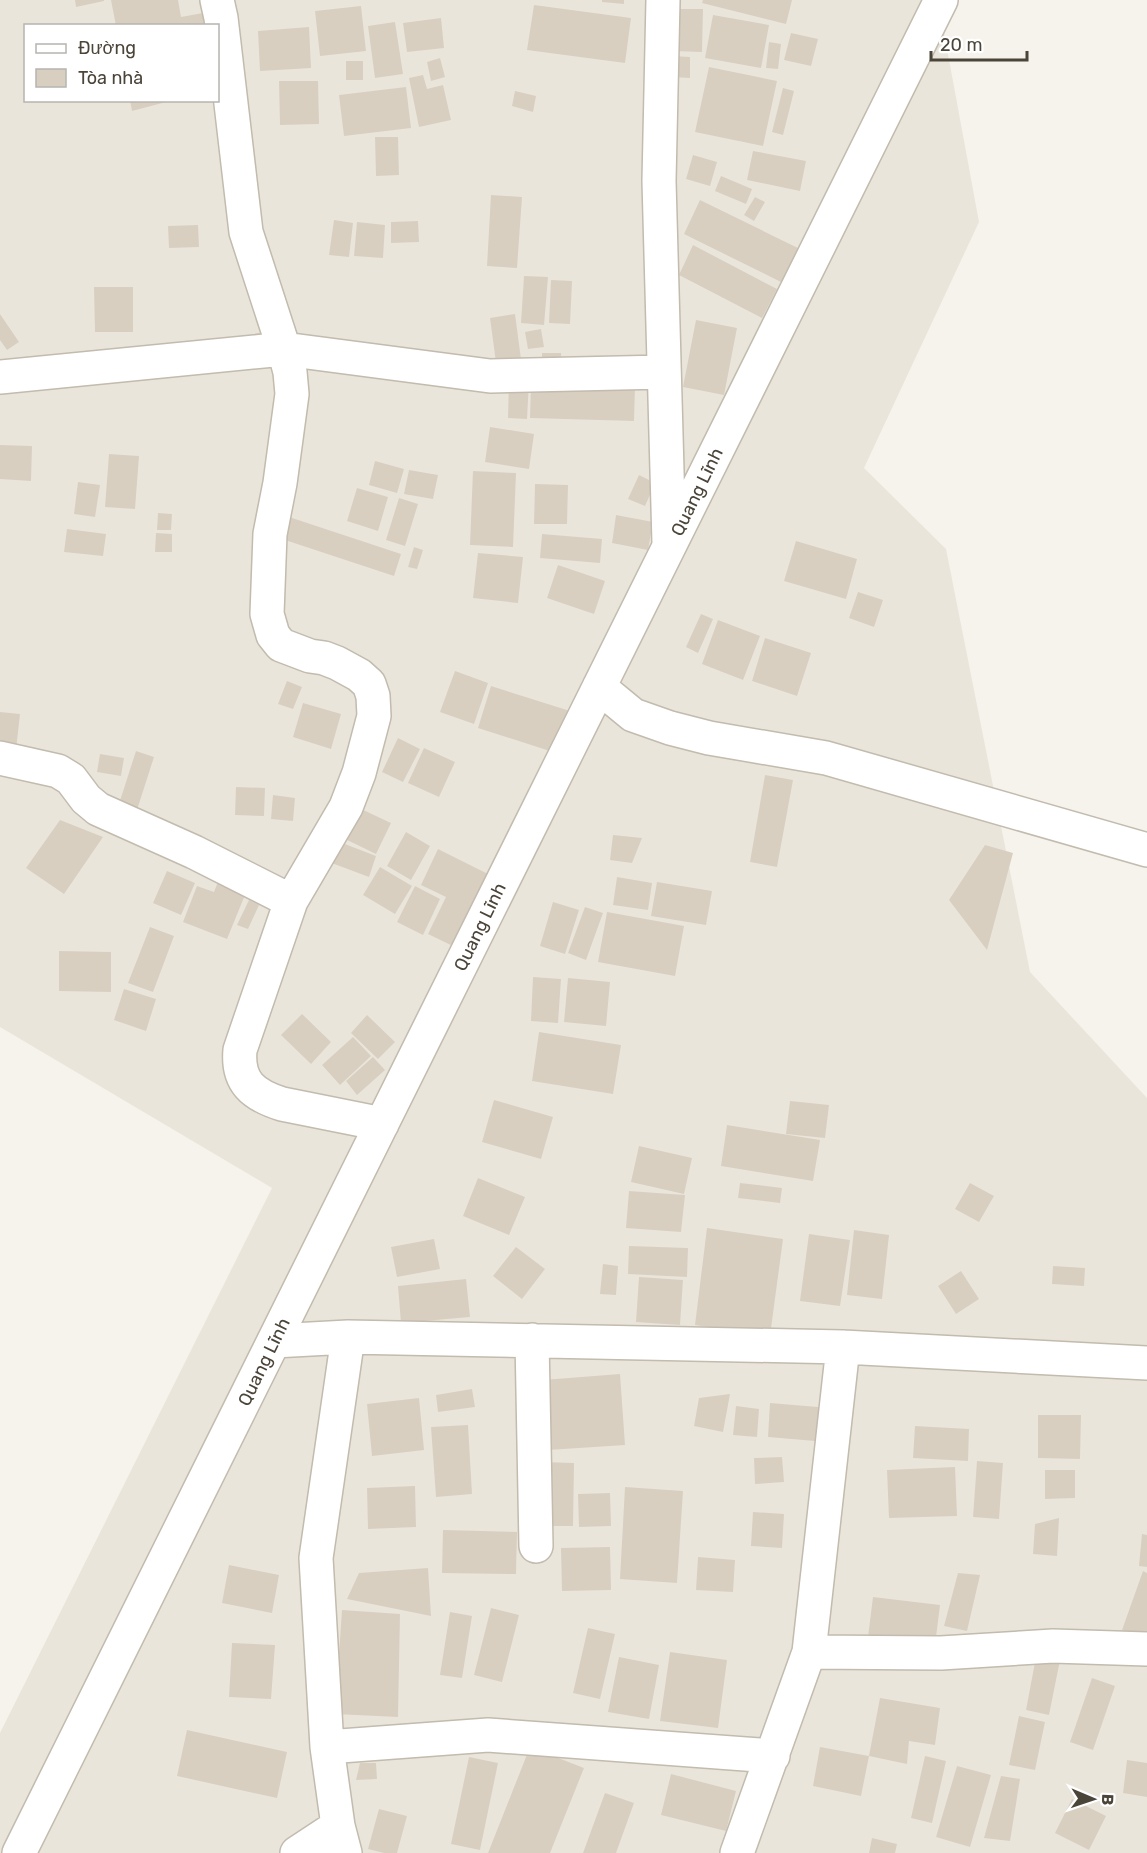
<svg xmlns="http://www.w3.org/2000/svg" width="1147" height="1853" font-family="Rubik,sans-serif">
  <rect width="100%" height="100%" fill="#f6f3ec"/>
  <path fill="#eae5da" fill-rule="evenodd" d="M0 0H938L979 222 864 468 946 549 1030 972 1147 1098V1853H0V1733L272 1188 0 1027ZM26 26H218V100H26Z"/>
  <path fill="#d8cfc1" d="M75 0H104V1L76 7Z
    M111 0H178L181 17 203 13 205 26H116Z
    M602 0H624V4L602 2Z
    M703 0H792L786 24 702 3Z
    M534 5 631 18 625 63 527 50Z
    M361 6 366 51 320 56 315 11Z
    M675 9H703L702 52 673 51Z
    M713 15 769 25 761 68 705 58Z
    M441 18 444 48 407 52 403 23Z
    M395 22 403 74 375 78 368 26Z
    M309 27 311 68 260 71 258 31Z
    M791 33 818 39 811 66 784 60Z
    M769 42 781 44 778 69 766 68Z
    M673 56 690 57V78L672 77Z
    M440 58 445 77 431 81 427 62Z
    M346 61H363V80H346Z
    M709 67 777 81 763 146 695 132Z
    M423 75 427 89 443 85 451 120 419 127 409 78Z
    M279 81H318L319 124 280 125Z
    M406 87 411 128 344 136 339 95Z
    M783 88 794 91 783 135 772 132Z
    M515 91 536 96 533 112 512 106Z
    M130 100H170V101L132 111Z
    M375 137H398L399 175 376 176Z
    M753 151 806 161 800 191 747 180Z
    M693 155 717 162 710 186 686 179Z
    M721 176 752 189 746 204 715 191Z
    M491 195 522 197 517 268 487 266Z
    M755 197 765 202 754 221 744 215Z
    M700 200 802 250 785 284 684 234Z
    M334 220 353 223 349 257 329 255Z
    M418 221 419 242 391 243V222Z
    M357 222 385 225 383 258 354 256Z
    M198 225 199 247 169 248 168 226Z
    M693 245 777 289 762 318 679 275Z
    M524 276 548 277 544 325 521 323Z
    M551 280 572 281 570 324 549 323Z
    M94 287H133V332H95Z
    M0 314 19 342 7 350 0 340Z
    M515 314 522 367 497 370 490 318Z
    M696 320 737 328 724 395 683 387Z
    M541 329 544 347 528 349 525 332Z
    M542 353H561L562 369H542Z
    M509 381 529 382 527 419 508 418Z
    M531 383 635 386 634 421 530 418Z
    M490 427 534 434 529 469 485 462Z
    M0 445 32 446 31 481 0 479Z
    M109 454 139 456 135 509 105 507Z
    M375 461 404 469 397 493 369 485Z
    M409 470 438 475 433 499 404 494Z
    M473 471 516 473 513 547 470 545Z
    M639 475 655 483 645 506 628 499Z
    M78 482 100 485 95 517 74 514Z
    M535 484 568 485 567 524H534Z
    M357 488 388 497 378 531 347 521Z
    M399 498 418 504 405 546 386 540Z
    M158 513 172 514 171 530H157Z
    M616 515 653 522 648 550 612 543Z
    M286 516 401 554 394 576 279 538Z
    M67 529 106 534 103 556 64 552Z
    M156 533 172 534V552H155Z
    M542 534 602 539 600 563 540 558Z
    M796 541 857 559 846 599 784 581Z
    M414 547 423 550 417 569 408 567Z
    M478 553 523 557 518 603 473 598Z
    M558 565 605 581 594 614 547 598Z
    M858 592 883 600 874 627 849 618Z
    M701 614 713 619 698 653 686 647Z
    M718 620 760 636 743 680 702 664Z
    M765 638 811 653 797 696 752 681Z
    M455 671 488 683 474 724 440 712Z
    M287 681 302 687 293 709 278 704Z
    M491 686 570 711 556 753 478 728Z
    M303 703 341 714 331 749 293 737Z
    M0 712 20 714 16 750 0 748Z
    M398 738 420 749 403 782 382 772Z
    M424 748 455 762 439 797 408 783Z
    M136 751 154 757 136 813 118 807Z
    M100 754 124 758 121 776 97 772Z
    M765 775 793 780 777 867 750 862Z
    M236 787 265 788 264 816 235 815Z
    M273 795 295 798 293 821 271 819Z
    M359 808 391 823 376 854 345 839Z
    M60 820 103 837 64 894 26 868Z
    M406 832 430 846 411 880 387 866Z
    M613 835 642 838 632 863 610 860Z
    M337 841 376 856 369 877 329 862Z
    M985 845 1013 853 987 950 949 900Z
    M438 849 494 877 459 949 428 934 446 897 421 885Z
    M380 867 412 886 395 914 363 895Z
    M167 871 195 883 181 915 153 903Z
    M617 877 652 883 648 910 613 905Z
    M219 879 247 890 227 939 183 922 197 886 214 892Z
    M657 882 712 891 706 925 651 916Z
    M415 886 440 899 423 935 397 922Z
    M249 900 259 905 248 929 237 925Z
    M553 902 579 910 565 954 540 946Z
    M585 907 603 913 586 960 568 953Z
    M607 912 684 926 675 976 598 962Z
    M150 927 174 936 153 992 128 983Z
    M59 951 111 952V992L59 991Z
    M533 977 561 979 558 1023 531 1021Z
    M568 978 610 982 606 1026 564 1022Z
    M124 989 156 999 146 1031 114 1020Z
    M302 1014 331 1042 311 1064 281 1035Z
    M367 1015 395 1042 378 1059 351 1033Z
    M539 1032 621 1045 613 1094 532 1081Z
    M353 1037 371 1056 340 1085 322 1065Z
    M373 1057 385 1070 357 1095 346 1081Z
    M494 1100 553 1117 541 1159 482 1142Z
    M790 1101 829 1105 825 1138 786 1134Z
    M727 1125 820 1140 813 1181 721 1166Z
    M639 1146 692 1158 684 1194 631 1182Z
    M478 1178 525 1197 509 1235 463 1216Z
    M740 1183 782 1188 780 1203 738 1198Z
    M970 1183 994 1196 979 1222 955 1209Z
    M629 1191 685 1195 681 1232 626 1228Z
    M707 1228 783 1239 770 1336 695 1325Z
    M854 1230 889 1235 882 1299 847 1295Z
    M809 1234 850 1240 840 1306 800 1301Z
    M434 1239 440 1269 397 1277 391 1247Z
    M629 1246 688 1248 687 1277 628 1274Z
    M516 1247 545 1269 522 1299 493 1276Z
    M603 1264 618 1266 616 1295 600 1294Z
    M1053 1266 1085 1268 1084 1286 1052 1284Z
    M961 1271 979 1299 956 1314 938 1286Z
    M639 1277 683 1280 680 1325 636 1322Z
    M466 1279 470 1317 401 1323 398 1286Z
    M620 1374 625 1445 548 1450 543 1380Z
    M472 1389 475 1407 438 1412 436 1395Z
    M730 1394 723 1432 694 1426 699 1398Z
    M419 1398 424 1450 372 1456 367 1404Z
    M770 1403 830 1408 827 1442 768 1437Z
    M736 1406 759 1409 757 1437 733 1435Z
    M1038 1415H1081L1080 1459 1038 1458Z
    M468 1425 472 1494 436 1497 431 1427Z
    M915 1426 969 1429 968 1461 913 1458Z
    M782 1457 784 1482 755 1484 754 1458Z
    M977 1461 1003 1463 999 1519 973 1517Z
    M542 1462 574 1463 573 1526H541Z
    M955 1467 957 1516 889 1518 887 1470Z
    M1045 1470H1075V1498L1045 1499Z
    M415 1486 416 1527 368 1529 367 1488Z
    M625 1487 683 1491 677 1583 620 1579Z
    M610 1493 611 1526 579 1527 578 1494Z
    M753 1512 784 1514 782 1548 751 1546Z
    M1059 1518 1057 1556 1033 1554 1035 1524Z
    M443 1530 517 1532 516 1574 442 1573Z
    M1142 1534 1147 1535V1567L1139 1566Z
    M610 1547 611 1590 562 1591 561 1548Z
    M698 1557 735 1560 733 1592 696 1590Z
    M229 1565 279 1575 272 1613 222 1603Z
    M428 1568 431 1616 347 1599 359 1573Z
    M1143 1571 1147 1573V1638L1122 1630Z
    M958 1573 980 1575 967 1631 944 1626Z
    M873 1597 940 1605 935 1645 868 1637Z
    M491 1608 519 1615 502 1682 474 1675Z
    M342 1610 400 1614 398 1717 335 1714Z
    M450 1612 472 1616 462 1678 440 1675Z
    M588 1628 615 1634 600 1699 573 1693Z
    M232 1643 275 1645 271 1699 229 1697Z
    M670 1652 727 1660 718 1728 660 1721Z
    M619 1657 659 1665 649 1719 608 1712Z
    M1036 1657 1060 1660 1049 1715 1026 1710Z
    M1092 1678 1115 1686 1093 1750 1070 1742Z
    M880 1698 940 1708 935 1745 909 1741 907 1764 869 1756Z
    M1019 1716 1045 1722 1035 1770 1009 1765Z
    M187 1730 287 1752 277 1798 177 1776Z
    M530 1747 584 1768 550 1853H488Z
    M820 1747 869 1756 861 1796 813 1786Z
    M925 1756 946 1761 932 1823 911 1818Z
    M469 1757 498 1763 480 1850 451 1844Z
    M1127 1760 1147 1763V1797L1123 1793Z
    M360 1763H376L377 1779 356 1780Z
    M957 1766 991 1775 970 1847 936 1837Z
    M671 1774 736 1791 726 1831 661 1815Z
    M1001 1776 1020 1779 1010 1841 984 1838Z
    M605 1793 634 1803 616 1853H583Z
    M1072 1799 1106 1816 1089 1850 1055 1833Z
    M379 1809 407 1816 397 1853H384L368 1849Z
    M872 1838 897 1844 895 1853H869Z"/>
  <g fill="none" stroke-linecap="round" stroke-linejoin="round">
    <g stroke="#c2bbae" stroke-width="36">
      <path id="minor" d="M217 0 221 18 246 232 284 349 490 376 664 372
        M663 0 659 181 669 543
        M0 377 284 349 290 372 292 394 280 483 270 534 267 614 273 635 281 645 310 656 324 658 337 663 359 675 369 684 373 696 374 716 359 773 346 807 291 901 240 1050C237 1082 253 1095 282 1104L382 1124
        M599 687 633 715 670 728 709 738 826 758 1147 850
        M0 758 58 771 71 779 86 799 98 809 194 852 291 901
        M348 1337 316 1558 327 1747 488 1735 773 1756
        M532 1340 536 1546
        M274 1341 348 1337 843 1347 1147 1363
        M809 1652 941 1653 1053 1646 1147 1649
        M327 1747 338 1826 345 1853
        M19 1853 941 0
        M297 1853 338 1826
        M737 1853 809 1652 843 1347"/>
    </g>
    <use href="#minor" stroke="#fff" stroke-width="33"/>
  </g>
  <g text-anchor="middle" stroke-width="5" stroke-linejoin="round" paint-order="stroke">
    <g font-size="18" fill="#4b4439" stroke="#fff">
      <text transform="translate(697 492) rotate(-64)" y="6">Quang Lĩnh</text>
      <text transform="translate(480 927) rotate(-64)" y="6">Quang Lĩnh</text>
      <text transform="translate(264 1362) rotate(-64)" y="6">Quang Lĩnh</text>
    </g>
  </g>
  <rect x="24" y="24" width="195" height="78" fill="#ffffff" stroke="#b7b4b0" stroke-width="1.5"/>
  <rect x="36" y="44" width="30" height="9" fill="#ffffff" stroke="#b7b4b0" stroke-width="1.5"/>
  <text x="78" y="54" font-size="18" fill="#4b4439">Đường</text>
  <rect x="36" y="69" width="30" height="18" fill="#d8cfc1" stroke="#b7b4b0" stroke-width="1.5"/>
  <text x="78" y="84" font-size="18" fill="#4b4439">Tòa nhà</text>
  <g transform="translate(1093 1799) rotate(92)" stroke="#ffffff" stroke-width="4.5" paint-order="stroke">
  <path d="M0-4.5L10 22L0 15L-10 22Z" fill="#4b4439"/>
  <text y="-9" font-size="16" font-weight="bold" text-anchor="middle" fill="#4b4439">B</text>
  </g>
  <path d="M931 51v9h96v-9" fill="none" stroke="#4b4439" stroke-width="3"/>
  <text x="940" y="51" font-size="18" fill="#4b4439" stroke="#ffffff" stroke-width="4.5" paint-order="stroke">20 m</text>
</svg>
